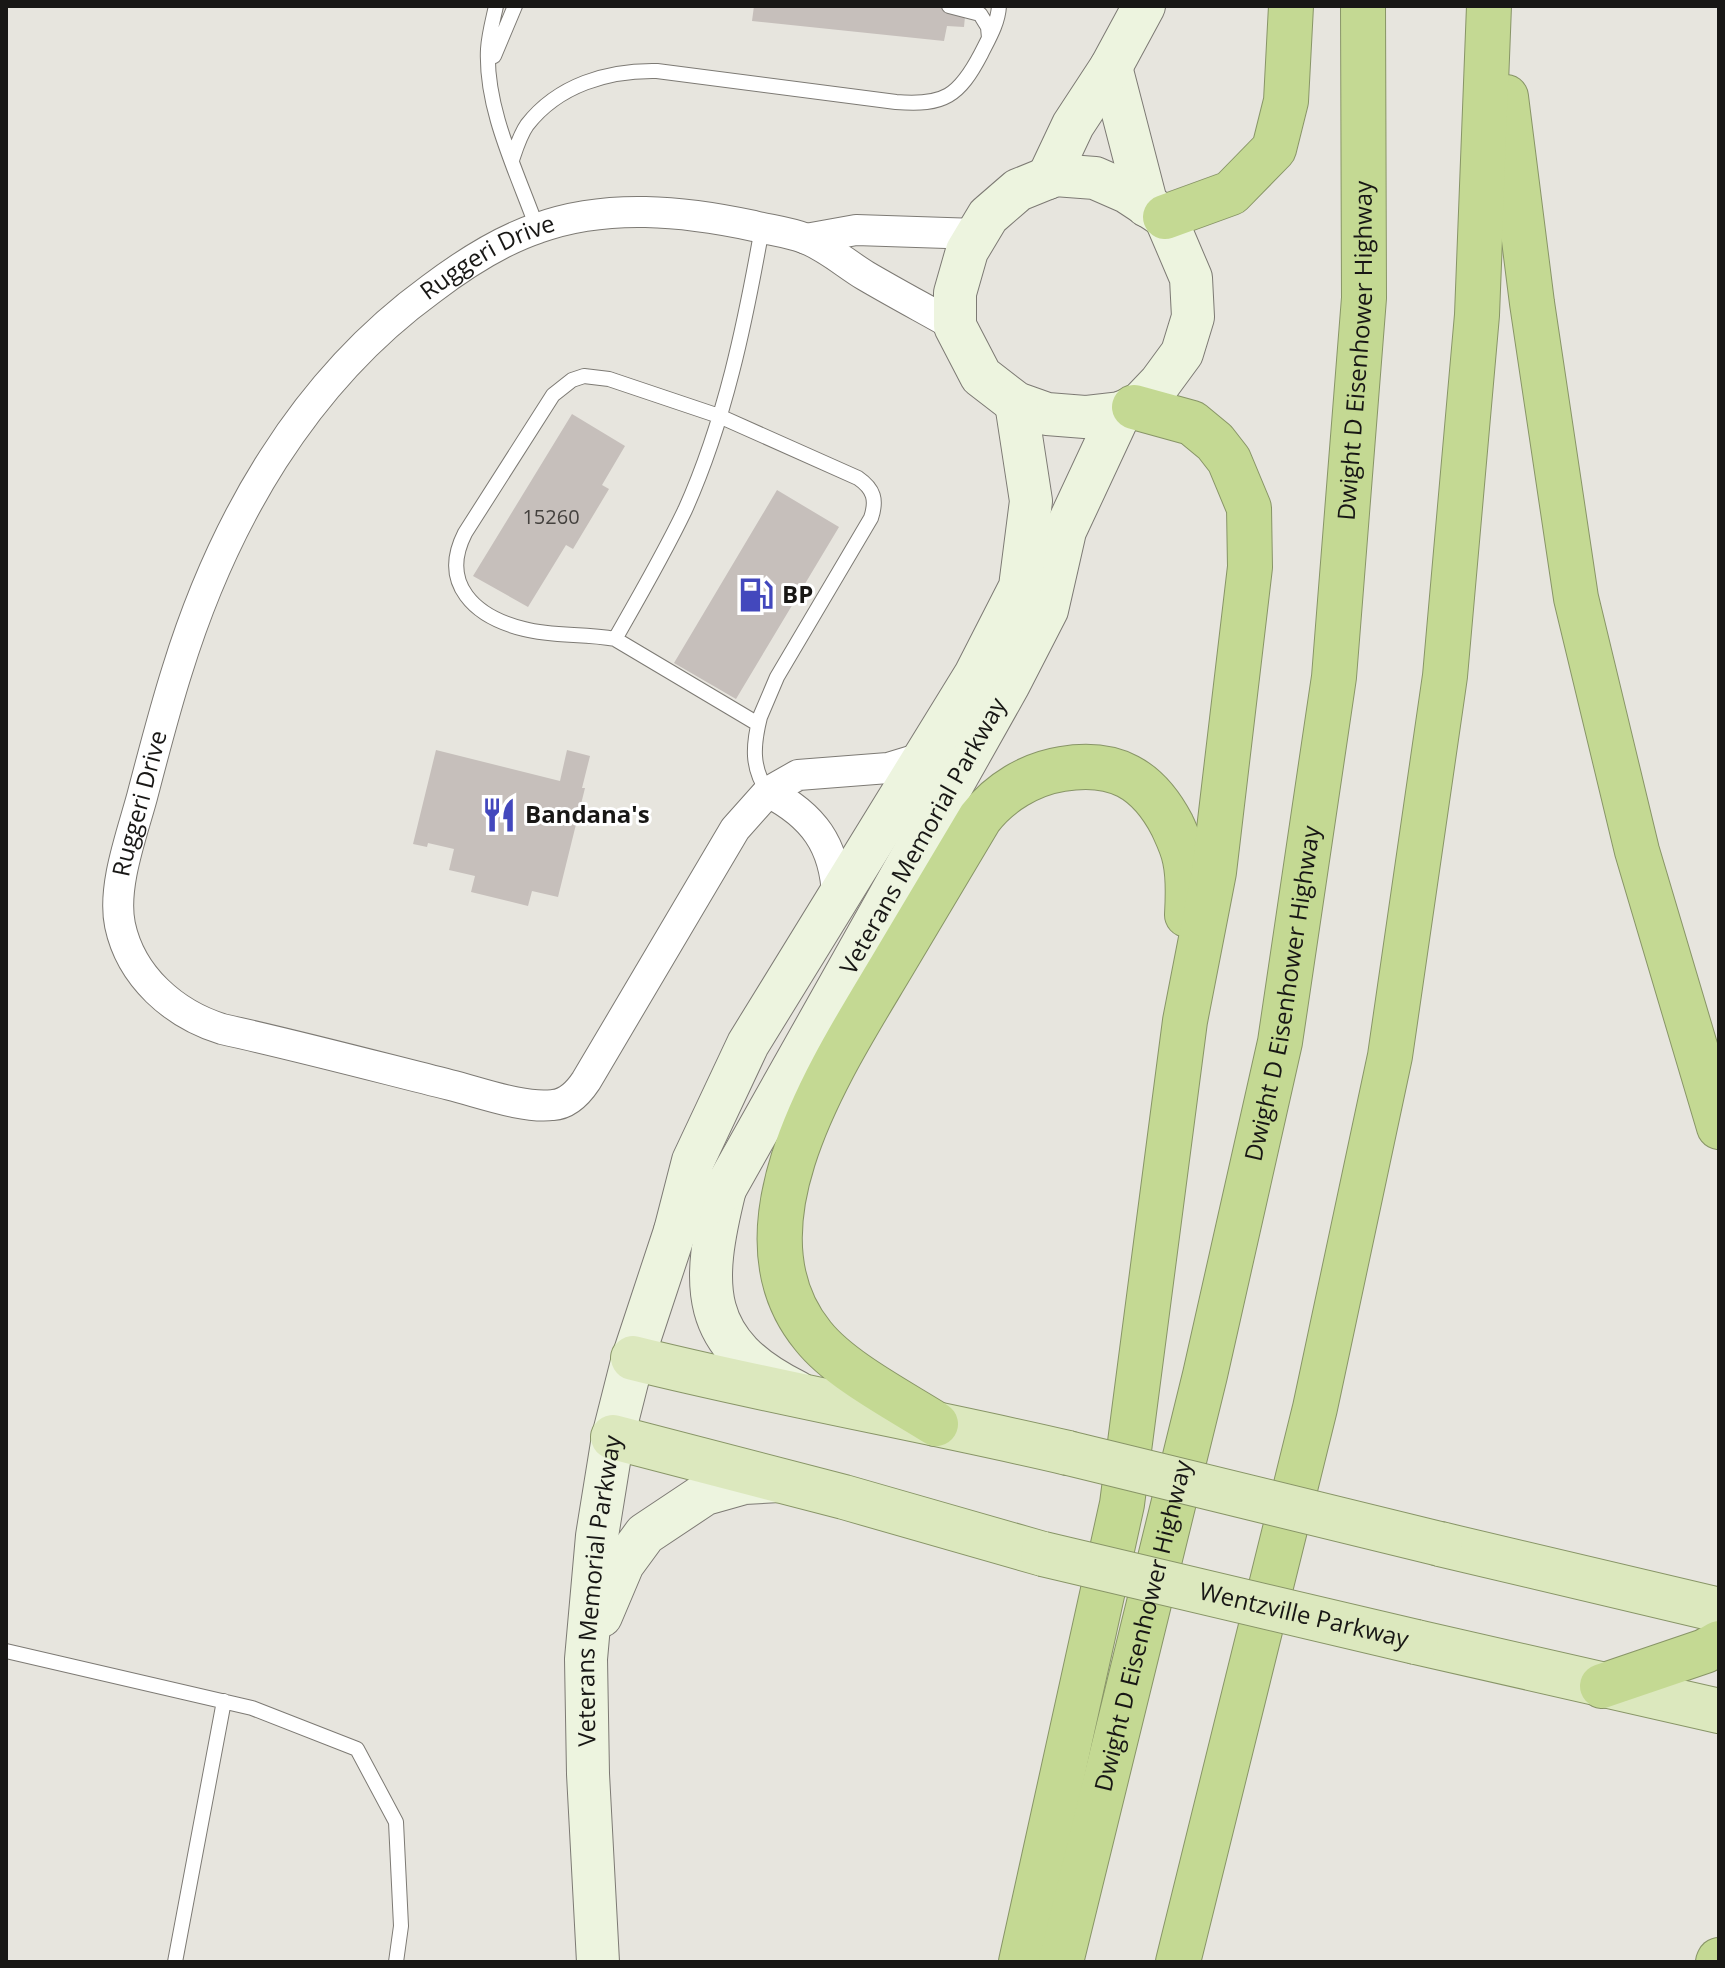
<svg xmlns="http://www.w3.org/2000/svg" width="1725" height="1968" font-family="'Open Sans',sans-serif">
  <rect width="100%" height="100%" fill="#e7e5de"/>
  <path fill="#c6bfbb" d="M754 6H966L964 27 947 26 944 41 752 21Z
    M572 414 625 446 602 485 609 489 573 549 566 545 528 607 473 576Z
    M777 490 839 527 736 699 674 663Z
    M436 750 560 781 567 750 590 756 582 788H585L558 897 532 891 528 906 471 892 475 876 449 870 454 849 428 843 427 847 413 844Z"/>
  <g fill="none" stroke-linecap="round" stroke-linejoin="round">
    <g stroke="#7d7a74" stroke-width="16">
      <path id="lane" d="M496 6C493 20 489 34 488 49 485 109 517 172 537 228
        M949 6 980 14 988 27 989 38
        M494 56 515 6
        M512 160C516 148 520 135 527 125 558 85 608 70 657 71L896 102C944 106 959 96 981 54 989 38 998 23 999 6
        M615 639C639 597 664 554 685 510 725 421 745 324 762 228
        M758 724 615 639C585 633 554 637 524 629 475 617 439 584 465 533L553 395 572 380 584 376 609 379 719 416 858 478C874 489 877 500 871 518L777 677 760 717C753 745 751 768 768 792
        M6 1651 252 1708 357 1749 396 1822 401 1926 396 1962
        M175 1962 224 1701"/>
    </g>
    <g stroke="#7d7a74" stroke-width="32">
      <g id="street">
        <path d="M806 239 856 230 977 234"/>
        <path id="s1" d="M924 757 888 768 798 775 768 792 735 829 586 1081C578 1093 568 1104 553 1105 524 1109 479 1092 450 1085 374 1066 299 1046 222 1029 174 1014 131 977 120 925 112 887 132 834 142 797 153 755 164 712 177 671 223 522 303 382 431 289 464 264 499 241 538 228 607 203 684 211 754 226 770 230 788 232 804 238 826 246 846 264 866 276 895 293 925 309 955 326"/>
        <path d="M768 792C813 815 835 845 837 896"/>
      </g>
    </g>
    <g stroke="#7d7a74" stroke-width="44">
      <g id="secondary">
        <path d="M1111 67 1147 206"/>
        <path d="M1055 175 1095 178 1127 192 1165 217 1191 278 1193 317 1182 353 1160 383 1139 405 1120 413 1085 417 1047 414 1016 403 981 376 955 326V293L967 251 988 216 1018 190Z"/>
        <path d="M1048 178 1073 125 1111 67 1144 6"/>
        <path d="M725 1189C701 1286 698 1343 797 1392"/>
        <path id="s2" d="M675 1231 725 1189 1009 684 1047 610 1065 531 1120 413"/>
        <path d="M601 1616 623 1564 645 1534 705 1494 744 1483 779 1481"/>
        <path id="s3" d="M598 1962 588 1774 586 1659 597 1536 613 1437 633 1358 675 1231 693 1161 748 1044 975 675 1020 587 1031 501 1016 403"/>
      </g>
    </g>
    <g stroke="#889567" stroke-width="46">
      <path id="primary" d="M633 1358C777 1394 923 1419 1068 1453
        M613 1437 844 1497 1043 1554
        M1440 1544 1719 1610
        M1416 1642 1719 1711"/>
    </g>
    <g stroke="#889567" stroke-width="46">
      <g id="highway">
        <path d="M1506 97 1532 303 1576 598 1637 851 1719 1127"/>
        <path d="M1165 217 1231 193 1274 149 1286 101 1291 6"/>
        <path d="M936 1424C898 1400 840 1370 813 1336 725 1229 832 1066 890 969 920 919 950 869 980 818 999 793 1030 774 1062 769 1115 760 1148 779 1172 825 1177 836 1183 848 1185 860 1189 878 1188 897 1187 915"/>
        <path d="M1602 1686 1705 1651 1719 1643"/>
        <path d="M1021 1962 1122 1504 1185 1021 1214 872 1250 567 1249 508 1229 460 1215 442 1192 423 1134 407"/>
        <path id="s4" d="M1061 1962 1205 1375 1280 1042 1334 677 1364 298 1363 6"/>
        <path d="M1178 1962 1315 1408 1390 1056 1445 676 1477 315 1489 6"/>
        <path d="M1718 1962 1719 1960"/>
      </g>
    </g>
    <use href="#lane" stroke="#fff" stroke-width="14"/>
    <use href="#street" stroke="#fff" stroke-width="30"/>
    <use href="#secondary" stroke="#edf4df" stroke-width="42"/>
    <use href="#primary" stroke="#dce8be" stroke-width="44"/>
    <use href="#highway" stroke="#c4d993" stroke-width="44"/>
    <g stroke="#889567" stroke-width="46" stroke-linecap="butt">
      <g id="primary-bridge">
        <path d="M1068 1453 1440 1544"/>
        <path id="s5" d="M1043 1554 1416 1642"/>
      </g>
    </g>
    <use href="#primary-bridge" stroke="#dce8be" stroke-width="44"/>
  </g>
  <defs>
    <g id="fuel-bare" transform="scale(2.76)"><path d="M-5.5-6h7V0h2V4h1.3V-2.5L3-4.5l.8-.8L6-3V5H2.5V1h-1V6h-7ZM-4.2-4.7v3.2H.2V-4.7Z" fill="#4348bd" stroke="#fff" stroke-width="2.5" paint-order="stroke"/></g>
    <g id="restaurant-bare" transform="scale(2.76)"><path d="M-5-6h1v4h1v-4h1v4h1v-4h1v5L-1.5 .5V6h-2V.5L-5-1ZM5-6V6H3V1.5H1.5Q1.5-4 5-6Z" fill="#4348bd" stroke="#fff" stroke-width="2.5" paint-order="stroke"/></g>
  </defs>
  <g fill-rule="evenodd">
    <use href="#fuel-bare" x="756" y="595"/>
    <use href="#restaurant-bare" x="499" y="815"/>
  </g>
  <g text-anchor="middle" stroke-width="6" stroke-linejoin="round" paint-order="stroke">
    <g font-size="20" fill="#44413e">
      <text x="551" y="524">15260</text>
    </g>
    <g font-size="24" fill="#181715" stroke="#fff">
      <text dy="8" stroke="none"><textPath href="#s1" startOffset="1834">Ruggeri Drive</textPath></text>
      <text dy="8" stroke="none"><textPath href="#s4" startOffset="1642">Dwight D Eisenhower Highway</textPath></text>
      <text dy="8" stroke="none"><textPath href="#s1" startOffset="1164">Ruggeri Drive</textPath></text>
      <text dy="8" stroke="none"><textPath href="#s2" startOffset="470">Veterans Memorial Parkway</textPath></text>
      <text dy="8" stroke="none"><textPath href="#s4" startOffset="994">Dwight D Eisenhower Highway</textPath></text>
      <text dy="8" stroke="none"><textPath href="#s3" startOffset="372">Veterans Memorial Parkway</textPath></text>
      <text dy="8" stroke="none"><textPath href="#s5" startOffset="268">Wentzville Parkway</textPath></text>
      <text dy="8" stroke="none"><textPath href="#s4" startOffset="346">Dwight D Eisenhower Highway</textPath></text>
    </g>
    <g font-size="24" font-weight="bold" fill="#181715" stroke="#fff" text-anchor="start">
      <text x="782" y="603">BP</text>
      <text x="525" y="823">Bandana's</text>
    </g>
  </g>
  <rect width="1725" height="1968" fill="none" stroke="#181715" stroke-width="16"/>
</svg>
